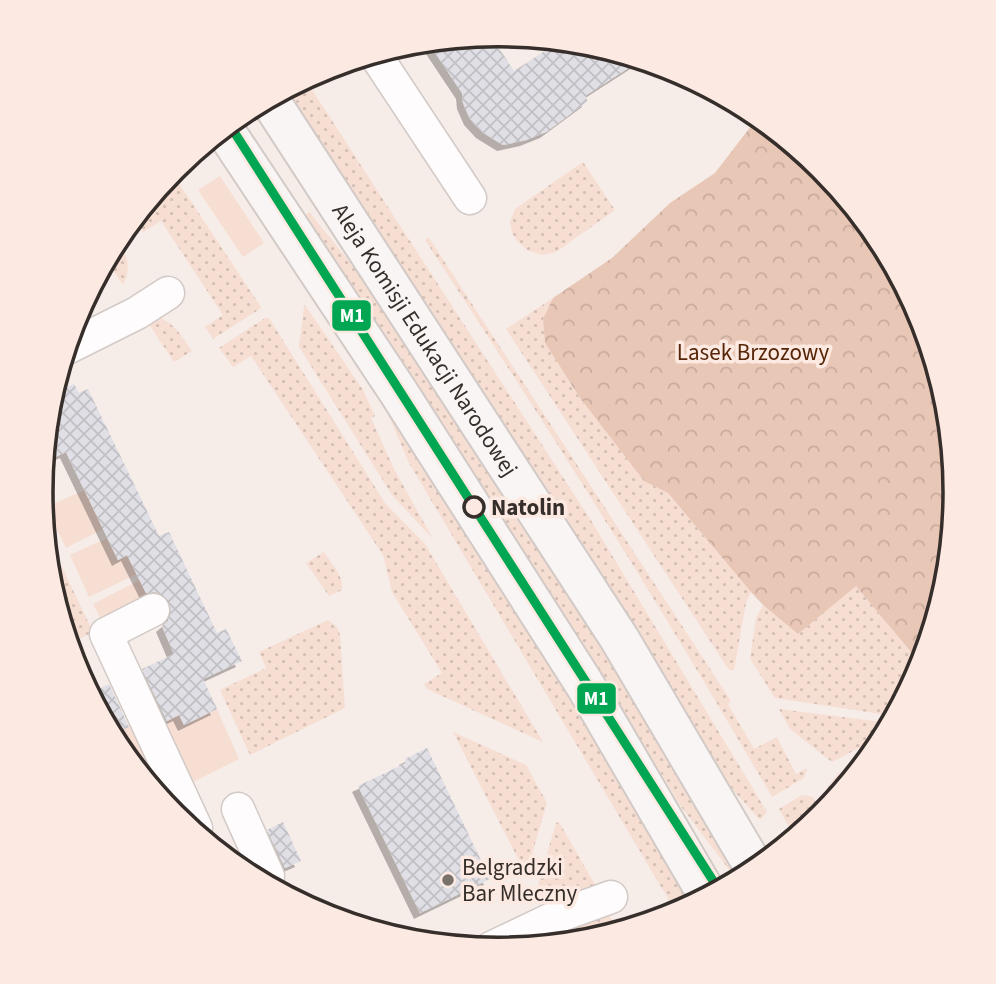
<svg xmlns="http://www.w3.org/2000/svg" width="996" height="984" font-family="'Source Sans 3',sans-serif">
  <defs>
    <pattern id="grass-dots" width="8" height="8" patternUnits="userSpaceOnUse" patternTransform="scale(1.75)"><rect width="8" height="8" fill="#f7ded3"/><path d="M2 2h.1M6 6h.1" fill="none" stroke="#d4bfb5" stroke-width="1.8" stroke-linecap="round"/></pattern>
    <pattern id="forest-crowns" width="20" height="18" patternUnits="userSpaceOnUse" patternTransform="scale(1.75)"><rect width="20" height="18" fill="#e9c7b6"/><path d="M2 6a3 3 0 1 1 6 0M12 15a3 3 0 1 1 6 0" fill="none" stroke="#c8ab9d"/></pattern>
    <pattern id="building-cross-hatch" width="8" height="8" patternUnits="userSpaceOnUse" patternTransform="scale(1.75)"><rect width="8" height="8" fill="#dfdfe5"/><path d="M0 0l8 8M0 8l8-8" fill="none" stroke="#c0c0c5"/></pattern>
    <filter id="shadow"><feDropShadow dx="-6" dy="6" stdDeviation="0" flood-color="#0004"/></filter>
  </defs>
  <rect width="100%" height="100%" fill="#f6ece8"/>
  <path fill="url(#grass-dots)" d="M305 79 592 522 767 812 760 820 733 790 286 90Z
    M583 162 615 210 556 252 542 255 527 250 517 241 512 233 510 222 515 209Z
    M172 173 261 307 260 309 213 339 205 327 223 315 161 221 143 232 137 224 154 212 148 202Z
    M309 212 371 288 522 519 597 640 733 869 730 871 680 805 587 650 422 392 305 215Z
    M428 237 429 238 731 701 728 704 754 749 777 737 796 774 807 768 804 778 772 797C662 607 545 423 425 240Z
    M117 239C127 255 132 267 123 285L106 260Z
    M553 298 543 319 545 343 580 398 644 481 668 493 751 592 746 603 734 670H730L727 667 506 329Z
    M305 305 363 390 375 416 371 418 394 469 433 539 392 495 299 347 304 306Z
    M156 317C175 322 181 336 192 351L174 362 145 318Z
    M265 318H269L385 503 425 544 543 742 427 689 424 684 442 673 392 592 383 555 251 356 233 367 219 348Z
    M388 414 545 658 691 905 676 912 409 463Z
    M49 540 93 632 69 644 50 581 46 542Z
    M324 552C331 563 344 576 342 590L329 596 306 563Z
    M856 585 919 662 911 669 901 674 907 692 894 716 775 698 750 659 756 618 763 605 798 634Z
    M328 620 337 627 340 635 345 708 250 755 220 690 266 668 259 652Z
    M779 709 890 723 884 735 832 762 790 729Z
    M453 732 526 765 547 803 526 874Z
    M868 758 833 801 826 789 838 774Z
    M802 795 813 797 822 814 800 833 795 825 790 829 779 809Z
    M559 822 597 888 546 912 536 892 556 823Z
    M604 907 618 931 587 940 576 941 564 921Z"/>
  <path fill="url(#forest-crowns)" d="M758 117 821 169 878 238 920 317 946 403 955 492 946 582 921 664 856 586 798 634 763 605 751 592 668 493 644 481 580 398 545 343 543 319 553 298 612 258 670 203 715 173Z"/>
  <path fill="#f7ded3" d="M220 176 264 243 243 257 198 190Z
    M85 490 103 529 66 548 46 507Z
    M107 538 118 560 127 555 137 574 89 597 70 555Z
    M140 580 151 604 105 627 93 604Z
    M217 709 239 759 187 785 160 725 179 715 185 725Z
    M136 723 156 764 139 772 118 746 112 735Z"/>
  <path fill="url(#building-cross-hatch)" filter="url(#shadow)" d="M491 36 514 71 560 41 588 44 641 60 585 96 588 101 546 132 526 140 503 145 482 132 470 119 463 103 462 93 432 48Z
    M74 384 79 393 88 389 159 536 169 532 217 633 226 629 242 661 203 679 217 709 184 725 179 715 167 721 142 669 174 654 162 626 168 621 171 612 169 601 162 594 155 592 146 593 127 555 118 560 66 452 44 462 50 402 52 394Z
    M109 684 129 727 112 735 90 693Z
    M427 748 490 879 420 913 358 786 406 763 405 759Z
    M283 822 301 861 285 868 267 830Z"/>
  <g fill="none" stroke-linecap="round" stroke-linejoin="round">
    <g stroke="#d2cac6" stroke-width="35">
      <path id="street" d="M378 59 470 198
        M67 348 137 313 168 293
        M153 610 106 634 196 828
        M238 809 268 876 260 880
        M491 948 556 917 611 897"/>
    </g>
    <g stroke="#d2cac6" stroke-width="42">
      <g id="secondary">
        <path id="s1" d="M269 99 619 638 755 869"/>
        <path d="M224 129 399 393 585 685 708 896"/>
      </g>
    </g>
    <use href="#street" stroke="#fefcfc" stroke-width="32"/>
    <use href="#secondary" stroke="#f9f5f4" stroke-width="38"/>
    <g stroke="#fceae2" stroke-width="14">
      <path id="metro-1" d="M229 124 719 890"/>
    </g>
    <use href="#metro-1" stroke="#00a651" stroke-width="9"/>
  </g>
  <circle fill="#fceae2" stroke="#362e2a" stroke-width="3.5" cx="474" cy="507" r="10"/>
  <circle fill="#79706c" stroke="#fceae2" stroke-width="2.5" cx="448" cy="880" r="7"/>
  <g text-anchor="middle" stroke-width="7" stroke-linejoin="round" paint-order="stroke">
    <g font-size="23" fill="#362e2a" stroke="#fceae2">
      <text dy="8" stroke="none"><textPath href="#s1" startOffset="287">Aleja Komisji Edukacji Narodowej</textPath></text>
    </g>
    <g font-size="23" fill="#572508" stroke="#fceae2">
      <text x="753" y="360">Lasek Brzozowy</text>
    </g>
    <g font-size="23" font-weight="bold" fill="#362e2a" stroke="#fceae2" text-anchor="start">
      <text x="491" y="515">Natolin</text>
    </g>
    <g font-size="23" fill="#362e2a" stroke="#fceae2" text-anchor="start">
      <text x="462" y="875">Belgradzki<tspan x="462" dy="26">Bar Mleczny</tspan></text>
    </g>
  </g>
  <path d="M0 0H996V984H0ZM53 492a445 445 0 1 1 890 0a445 445 0 1 1-890 0Z" fill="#fceae2" fill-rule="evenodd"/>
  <path fill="none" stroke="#362e2a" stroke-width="3.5" d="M53 492a445 445 0 1 1 890 0a445 445 0 1 1-890 0Z"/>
  <g stroke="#fceae2" stroke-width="2.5">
    <rect x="331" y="299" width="41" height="33" rx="7" fill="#00a651"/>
    <rect x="576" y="682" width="41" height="33" rx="7" fill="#00a651"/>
  </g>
  <g font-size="19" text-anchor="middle" font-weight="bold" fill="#fff">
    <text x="352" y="322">M1</text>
    <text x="596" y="705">M1</text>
  </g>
</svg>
